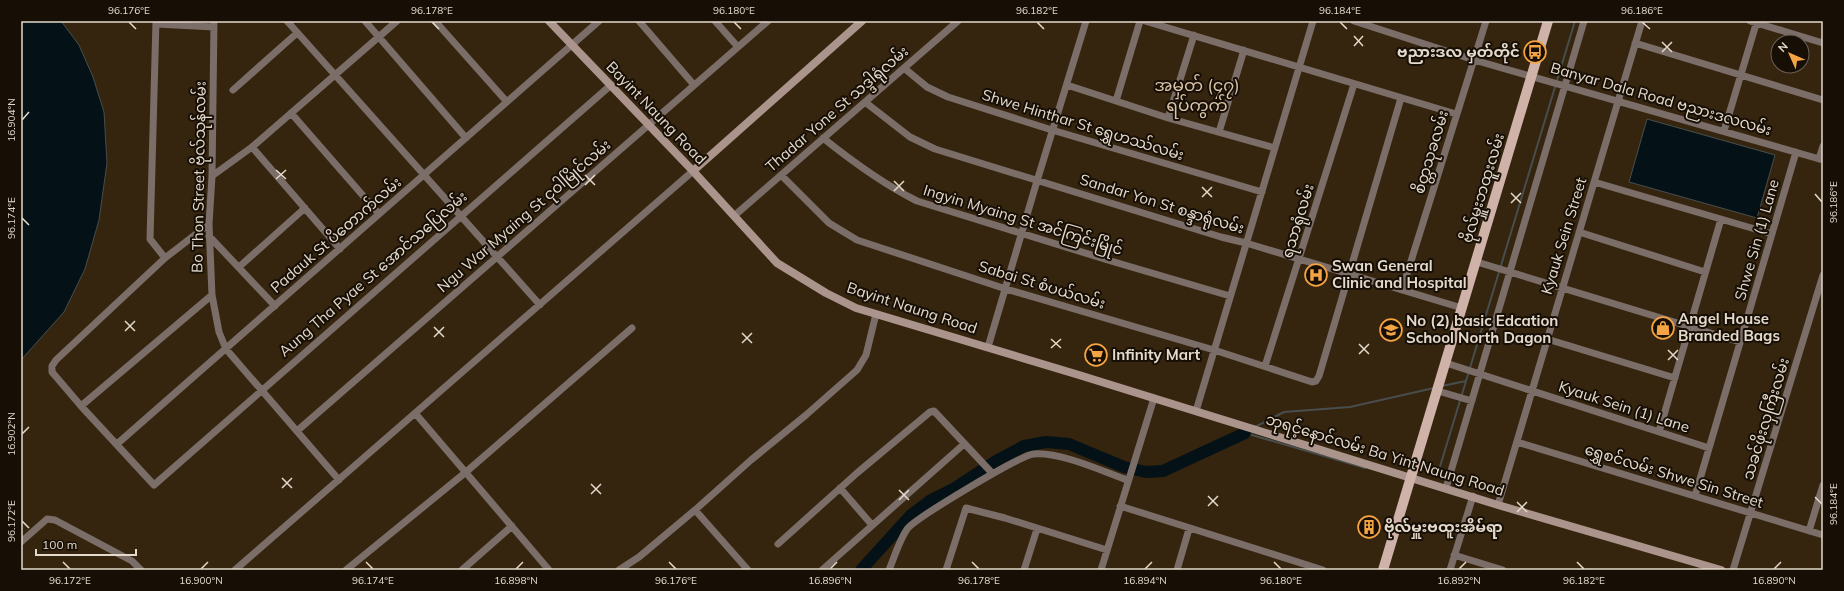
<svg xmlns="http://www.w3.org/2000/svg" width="1844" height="591" font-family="Mulish,'Noto Sans Myanmar',sans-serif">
  <rect width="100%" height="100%" fill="#35240e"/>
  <path fill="#041217" stroke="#474e4d" d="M21 21H61L79 45 93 77 104 112 107 163 99 220 85 269 64 312 21 360Z
    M1647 119 1775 155 1757 218 1629 182Z"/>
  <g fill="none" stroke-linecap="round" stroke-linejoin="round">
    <path stroke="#474e4d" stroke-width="2" d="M1442 386 1466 381 1575 21
      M1255 427 1284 412 1350 407 1434 388
      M1245 433 1365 468
      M1438 473 1466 381"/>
    <path stroke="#041217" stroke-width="12" d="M861 570 911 515 931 500 955 488 996 461 1024 446 1046 442 1069 444 1124 467 1146 472 1163 471 1245 433"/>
    <path stroke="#7b6d68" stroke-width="7" d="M156 21 150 239 165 258
      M214 21 212 176 209 224 212 295 219 332 226 349 339 480
      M287 21 540 305
      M365 21 466 138
      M435 21 507 102
      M639 21 694 85
      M715 21 738 47
      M1145 21 1456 114
      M1354 21 1474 60 1823 160
      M1750 21 1823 43
      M156 24 214 27
      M1635 43 1823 100
      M904 68 927 87 948 97 1052 130 1262 192
      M1067 85 1168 118 1275 148
      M233 90 297 33
      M1116 101 1140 21
      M865 102 910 137 935 149 1221 237 1246 243 1462 308
      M291 113 379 214
      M1168 118 1194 35
      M1724 131 1757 21
      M1219 132 1244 50
      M823 138C853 162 883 184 917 201L1111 261 1230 296
      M252 147 340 249
      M1819 159 1823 146
      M781 175 829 223 857 240 1006 289 1214 350 1312 382 1316 381 1319 376 1401 98
      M212 176 252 147 397 21
      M1594 182 1772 234
      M734 216 958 21
      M209 224 165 258 56 360 52 366V372L81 406 154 485 611 85
      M1579 232 1705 272
      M209 236 275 306
      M1477 262 1740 342
      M239 267 305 208
      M1402 290 1486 21
      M1547 339 1675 378
      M988 347 1037 181 1086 21
      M1446 363 1709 448
      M1265 366 1354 84
      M1438 391 1472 401
      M81 406 212 295
      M1196 411 1313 21
      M415 413 549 570
      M297 431 768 21
      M1659 432 1721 219
      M1517 442 1823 535
      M117 444 599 21
      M840 488 872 525
      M1446 488 1584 21
      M1695 496 1796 152
      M1498 505 1642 21
      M1120 506 1323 570
      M695 510 748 570
      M1809 531 1823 485
      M21 542 47 519 55 520 132 561 141 570
      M778 544 857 473 930 412 934 411 992 473
      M1454 555 1503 570
      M235 570 693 171
      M346 570 466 472 632 328
      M462 570 512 526
      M619 570 639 557 695 510 751 460 806 415 857 370 866 355 876 314
      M822 570 964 444
      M889 570C894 558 900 538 908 528 918 517 1020 455 1034 454 1061 452 1102 471 1127 480
      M946 570 966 508 1005 518 1107 550
      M1024 570 1037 529
      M1101 570 1154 398
      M1177 570 1189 529
      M1450 570 1473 496
      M1733 570 1823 275"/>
    <path stroke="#aa948c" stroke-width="8" d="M549 21 693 171 777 263 826 293 856 308 1079 375 1498 505 1721 570
      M693 171 862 21"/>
    <path stroke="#cfb2a8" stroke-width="10" d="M1383 570 1548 21"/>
  </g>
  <path fill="none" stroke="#e4dacc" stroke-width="1.5" d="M129 22 136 29M432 22 439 29M734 22 741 29M1037 22 1044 29M1340 22 1347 29M1642 22 1650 29M1354 36 1363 46M1662 42 1672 52M1354 46 1363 36M1662 52 1672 42M22 120 29 112M276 170 286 179M585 175 595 185M276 179 286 170M894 181 904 191M585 185 595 175M1202 187 1212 197M894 191 904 181M1511 193 1521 203M1815 194 1822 202M1202 197 1212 187M1511 203 1521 193M22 218 29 225M125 321 135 331M434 327 444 337M125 331 135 321M742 333 752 343M434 337 444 327M1051 339 1061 348M742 343 752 333M1359 344 1369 354M1051 348 1061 339M1668 350 1678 360M1359 354 1369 344M1668 360 1678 350M22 434 29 427M282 478 292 488M591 484 601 494M282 488 292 478M899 490 909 500M591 494 601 484M1208 496 1218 506M1815 497 1822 504M899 500 909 490M1517 502 1527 512M1208 506 1218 496M1517 512 1527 502M22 521 29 528M63 562 70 569M366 562 373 569M669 562 676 569M972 562 979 569M1274 562 1281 569M1577 562 1584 569M201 569 208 562M516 569 523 562M830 569 837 562M1145 569 1152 562M1459 569 1466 562M1774 569 1781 562"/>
  <defs>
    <g id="bus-ring" transform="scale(1.15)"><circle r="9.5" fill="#170f06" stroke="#f4a443" stroke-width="1.5"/><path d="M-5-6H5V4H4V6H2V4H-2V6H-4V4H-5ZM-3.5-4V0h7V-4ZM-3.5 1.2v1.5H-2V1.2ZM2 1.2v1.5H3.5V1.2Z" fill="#f4a443"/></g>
    <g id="hospital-ring" transform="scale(1.15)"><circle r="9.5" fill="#170f06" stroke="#f4a443" stroke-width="1.5"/><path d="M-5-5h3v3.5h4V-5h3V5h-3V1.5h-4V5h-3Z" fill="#f4a443"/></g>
    <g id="shop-ring" transform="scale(1.15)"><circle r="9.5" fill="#170f06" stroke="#f4a443" stroke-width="1.5"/><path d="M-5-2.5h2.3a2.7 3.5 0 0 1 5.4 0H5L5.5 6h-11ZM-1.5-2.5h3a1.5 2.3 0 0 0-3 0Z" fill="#f4a443"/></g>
    <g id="school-ring" transform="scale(1.15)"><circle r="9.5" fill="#170f06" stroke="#f4a443" stroke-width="1.5"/><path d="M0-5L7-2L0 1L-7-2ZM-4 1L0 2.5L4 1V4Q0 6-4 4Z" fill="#f4a443"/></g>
    <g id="supermarket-ring" transform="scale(1.15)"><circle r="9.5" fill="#170f06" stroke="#f4a443" stroke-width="1.5"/><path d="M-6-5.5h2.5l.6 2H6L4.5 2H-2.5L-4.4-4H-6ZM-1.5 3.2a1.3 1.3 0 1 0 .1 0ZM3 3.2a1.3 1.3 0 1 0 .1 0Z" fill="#f4a443"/></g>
    <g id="building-ring" transform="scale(1.15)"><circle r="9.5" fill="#170f06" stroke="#f4a443" stroke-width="1.5"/><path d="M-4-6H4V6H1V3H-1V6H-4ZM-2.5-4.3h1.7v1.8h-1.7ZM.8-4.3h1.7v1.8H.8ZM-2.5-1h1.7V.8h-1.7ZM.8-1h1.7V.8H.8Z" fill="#f4a443"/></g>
  </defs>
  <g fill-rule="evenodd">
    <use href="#bus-ring" x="1535" y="52"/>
    <use href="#hospital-ring" x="1316" y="275"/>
    <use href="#shop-ring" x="1663" y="328"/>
    <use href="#school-ring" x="1391" y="330"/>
    <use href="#supermarket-ring" x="1096" y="355"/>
    <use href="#building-ring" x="1369" y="527"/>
  </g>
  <g text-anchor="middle" stroke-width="4" stroke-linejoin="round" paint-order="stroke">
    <g font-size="15" font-weight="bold" fill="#e4dacc" stroke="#170f06" text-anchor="start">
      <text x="1520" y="57" text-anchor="end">ဗညားဒလ မှတ်တိုင်</text>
      <text x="1332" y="271">Swan General<tspan x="1332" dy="17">Clinic and Hospital</tspan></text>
      <text x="1678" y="324">Angel House<tspan x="1678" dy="17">Branded Bags</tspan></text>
      <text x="1406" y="326">No (2) basic Edcation<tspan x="1406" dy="17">School North Dagon</tspan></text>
      <text x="1112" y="360">Infinity Mart</text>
      <text x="1384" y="532">ဗိုလ်မှူးဗထူးအိမ်ရာ</text>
    </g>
    <g font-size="15" fill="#e4dacc" stroke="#170f06">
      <text transform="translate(1661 99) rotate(16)" y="5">Banyar Dala Road ဗညားဒလလမ်း</text>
      <text transform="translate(837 109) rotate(-41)" y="5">Thadar Yone St သဒ္ဒါရုံလမ်း</text>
      <text transform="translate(656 113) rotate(46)" y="5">Bayint Naung Road</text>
      <text transform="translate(1083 125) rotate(17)" y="5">Shwe Hinthar St ရွှေဟဿ်လမ်း</text>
      <text transform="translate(1431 152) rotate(-73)" y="5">စိတ္တသုခလမ်း</text>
      <text transform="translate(199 177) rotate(-89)" y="5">Bo Thon Street ဗိုလ်သုန်လမ်း</text>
      <text transform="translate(1483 188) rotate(-73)" y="5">ဗိုလ်မှူးဘထူးလမ်း</text>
      <text transform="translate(1162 204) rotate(17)" y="5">Sandar Yon St စန္ဒာရုံလမ်း</text>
      <text transform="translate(524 216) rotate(-41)" y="5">Ngu War Myaing St ငုဝါမြိုင်လမ်း</text>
      <text transform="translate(1023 220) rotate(17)" y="5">Ingyin Myaing St အင်ကြင်းမြိုင်</text>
      <text transform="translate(1298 221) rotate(-73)" y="5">ရသာရုံလမ်း</text>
      <text transform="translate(336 235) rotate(-41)" y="5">Padauk St ပိတောက်လမ်း</text>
      <text transform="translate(1564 236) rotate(-73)" y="5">Kyauk Sein Street</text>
      <text transform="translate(1757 240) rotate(-74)" y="5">Shwe Sin (1) Lane</text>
      <text transform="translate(373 274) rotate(-41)" y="5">Aung Tha Pyae St အောင်သပြေလမ်း</text>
      <text transform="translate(1042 285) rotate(17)" y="5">Sabai St စံပယ်လမ်း</text>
      <text transform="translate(912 308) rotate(18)" y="5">Bayint Naung Road</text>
      <text transform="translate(1624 407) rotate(18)" y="5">Kyauk Sein (1) Lane</text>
      <text transform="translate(1766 419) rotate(-73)" y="5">သခင်ဖိုးလှကြီးလမ်း</text>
      <text transform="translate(1385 455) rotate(17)" y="5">ဘုရင့်နောင်လမ်း Ba Yint Naung Road</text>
      <text transform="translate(1674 476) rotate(17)" y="5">ရွှေစင်လမ်း Shwe Sin Street</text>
    </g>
    <g font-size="17" fill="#dac4aa" stroke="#170f06">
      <text x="1197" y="91">အမှတ် (၄၇)<tspan x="1197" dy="20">ရပ်ကွက်</tspan></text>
    </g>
  </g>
  <rect width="1844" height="591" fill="none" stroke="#170f06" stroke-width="44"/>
  <g transform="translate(1790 54) rotate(315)"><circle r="19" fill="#170f06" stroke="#696055"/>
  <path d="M0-3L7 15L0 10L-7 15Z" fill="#f4a443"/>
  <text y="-6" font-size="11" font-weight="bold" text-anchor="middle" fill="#e4dacc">N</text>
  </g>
  <path d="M36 549v6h100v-6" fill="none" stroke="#e4dacc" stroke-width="2"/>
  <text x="42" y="549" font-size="12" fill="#e4dacc" stroke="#170f06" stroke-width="3" paint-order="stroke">100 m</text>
  <rect x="22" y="22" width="1800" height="547" fill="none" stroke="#e4dacc" stroke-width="1.5"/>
  <g font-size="10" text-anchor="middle" fill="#e4dacc">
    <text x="129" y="14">96.176°E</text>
    <text x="432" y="14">96.178°E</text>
    <text x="734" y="14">96.180°E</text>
    <text x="1037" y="14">96.182°E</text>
    <text x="1340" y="14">96.184°E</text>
    <text x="1642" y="14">96.186°E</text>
    <text transform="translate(11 120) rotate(-90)" y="4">16.904°N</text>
    <text transform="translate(1833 202) rotate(-90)" y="4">96.186°E</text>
    <text transform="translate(11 218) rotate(-90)" y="4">96.174°E</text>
    <text transform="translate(11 434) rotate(-90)" y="4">16.902°N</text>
    <text transform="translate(1833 504) rotate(-90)" y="4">96.184°E</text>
    <text transform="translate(11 521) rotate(-90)" y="4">96.172°E</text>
    <text x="70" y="584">96.172°E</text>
    <text x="201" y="584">16.900°N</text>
    <text x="373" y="584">96.174°E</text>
    <text x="516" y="584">16.898°N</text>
    <text x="676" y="584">96.176°E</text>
    <text x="830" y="584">16.896°N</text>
    <text x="979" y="584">96.178°E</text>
    <text x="1145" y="584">16.894°N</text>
    <text x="1281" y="584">96.180°E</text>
    <text x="1459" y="584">16.892°N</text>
    <text x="1584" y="584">96.182°E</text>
    <text x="1774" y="584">16.890°N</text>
  </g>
</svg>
